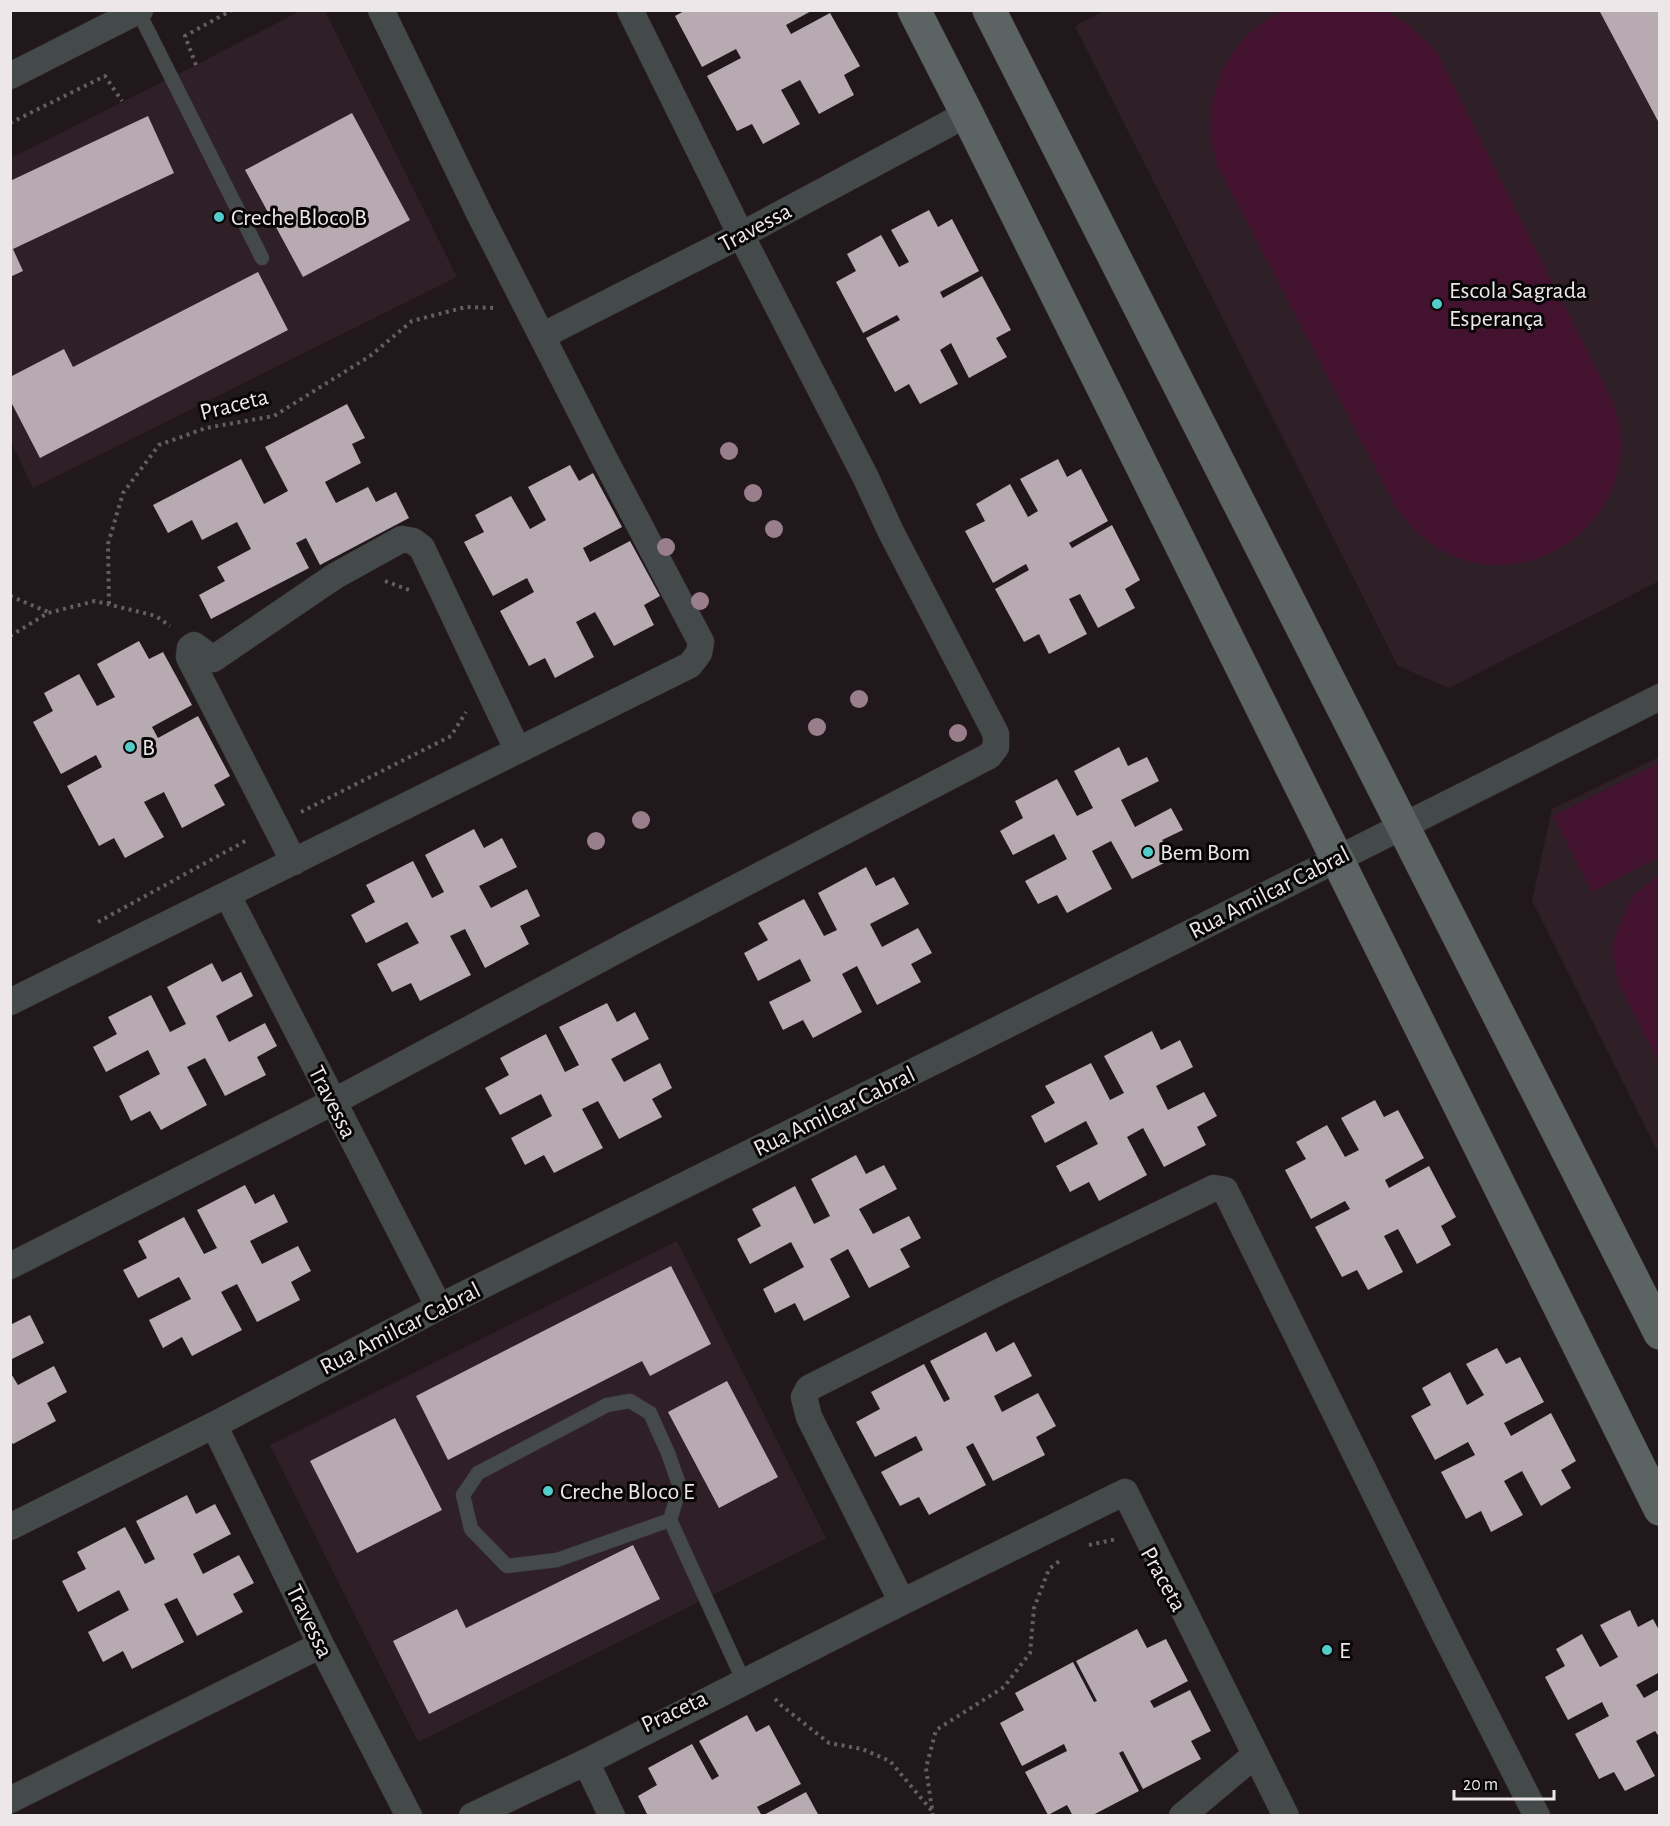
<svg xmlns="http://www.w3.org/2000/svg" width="1670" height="1826" font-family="'Alegreya Sans',sans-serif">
  <rect width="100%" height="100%" fill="#21181c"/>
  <path fill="#2e2026" d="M1106 10 1659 11V581L1449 688 1398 666 1075 26Z
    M300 11H325L457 277 33 488 11 442V158L196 65Z
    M1659 757V1154L1532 901 1552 809Z
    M677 1241 826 1538 418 1742 270 1445Z"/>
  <path fill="#42122e" d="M1285 10 1385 11C1406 20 1420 34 1436 51L1613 402C1618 418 1622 434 1621 451 1615 537 1520 593 1443 551 1422 540 1407 524 1394 504L1218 167C1216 158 1212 149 1211 140 1206 87 1233 31 1285 10Z
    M1659 763V857L1592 892 1553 816Z
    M1659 875V1063L1618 983 1612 948 1618 927 1633 895Z"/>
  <path fill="#b7abb1" d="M686 10H813L786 25 791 34 830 13 860 66 844 75 854 95 819 114 800 80 781 90 800 124 763 144 752 124 737 131 707 76 741 58 736 49 702 67 675 16Z
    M1599 10H1660V125Z
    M352 113 410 220 303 277 245 170Z
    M148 116 174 173 13 249 23 271 10 277V181Z
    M929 210 938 227 952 219 979 271 940 292 943 298 982 276 1011 330 996 338 1007 357 969 378 951 343 940 350 958 384 920 404 909 384 895 392 866 338 900 320 897 315 863 333 836 282 856 271 847 254 881 235 899 267 909 262 891 230Z
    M258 272 288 330 40 458 10 400V377L64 349 73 367Z
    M347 404 365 438 352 444 361 463 325 482 336 503 368 487 376 502 396 492 409 518 320 565 306 538 296 543 309 568 211 619 199 595 225 581 217 567 251 549 237 522 202 540 192 520 168 533 153 505 241 459 264 504 288 491 265 447Z
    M1058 459 1067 477 1081 469 1108 521 1069 543 1072 548 1112 525 1140 580 1125 589 1135 608 1098 628 1080 594 1069 599 1087 634 1049 654 1039 634 1024 642 995 589 1029 570 1026 564 993 583 965 531 985 521 976 504 1010 484 1028 517 1038 511 1020 479Z
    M570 465 579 481 593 473 622 527 583 548 590 562 630 541 660 596 644 605 654 625 614 646 595 612 576 622 594 657 555 678 545 658 529 666 500 611 534 592 527 578 493 596 464 542 484 532 475 515 511 496 530 529 546 520 528 487Z
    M139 641 149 659 163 652 192 705 152 727 158 738 198 716 230 776 214 785 225 805 182 828 164 792 144 802 164 837 125 858 114 838 99 846 67 786 102 767 96 755 61 774 33 722 53 711 44 693 79 674 97 706 115 697 97 664Z
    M1119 747 1128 766 1147 757 1159 781 1121 800 1135 827 1171 808 1183 830 1162 840 1172 859 1132 879 1111 841 1092 851 1112 889 1067 913 1057 895 1038 904 1025 881 1067 859 1054 834 1013 855 1000 831 1023 818 1015 801 1057 779 1077 816 1093 808 1074 771Z
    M474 829 484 848 502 838 517 867 479 886 491 908 527 889 540 916 520 926 529 944 485 968 465 929 450 936 471 975 420 1001 411 983 392 992 377 964 419 943 407 922 366 943 351 915 375 902 366 885 413 861 432 898 444 892 425 855Z
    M866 867 876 886 894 877 909 904 870 924 882 947 918 928 932 953 911 964 921 982 877 1005 857 966 842 974 862 1012 813 1038 803 1020 783 1030 769 1002 811 981 800 959 758 981 744 953 768 940 758 923 804 899 824 936 837 930 818 893Z
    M212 963 222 982 241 972 253 996 216 1016 229 1042 265 1023 277 1046 257 1057 266 1075 225 1096 205 1058 187 1067 207 1105 161 1130 150 1111 131 1121 119 1096 160 1074 148 1050 106 1072 93 1047 117 1034 108 1017 151 995 170 1032 186 1024 167 987Z
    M607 1003 617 1022 635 1012 649 1039 611 1059 624 1082 660 1063 672 1088 652 1099 662 1117 619 1139 598 1101 582 1109 603 1148 554 1173 544 1155 525 1165 511 1138 552 1116 541 1094 500 1115 485 1088 509 1075 500 1058 546 1034 565 1072 579 1065 559 1027Z
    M1152 1031 1161 1050 1180 1040 1193 1067 1156 1086 1168 1110 1204 1092 1217 1116 1197 1127 1206 1145 1164 1167 1143 1128 1127 1137 1147 1175 1099 1201 1089 1182 1070 1192 1056 1166 1098 1144 1086 1121 1045 1143 1031 1116 1055 1103 1045 1086 1091 1063 1110 1100 1124 1093 1104 1056Z
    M1375 1100 1384 1117 1398 1110 1424 1158 1385 1180 1389 1188 1429 1166 1456 1217 1441 1226 1451 1245 1417 1264 1398 1229 1384 1236 1403 1272 1368 1290 1357 1270 1342 1277 1315 1227 1350 1209 1345 1201 1311 1219 1285 1170 1306 1159 1296 1142 1327 1125 1345 1157 1359 1150 1341 1118Z
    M856 1155 866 1174 884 1165 897 1189 859 1209 873 1234 909 1216 921 1238 900 1249 910 1267 869 1288 848 1249 830 1259 850 1297 804 1321 795 1303 775 1313 763 1289 804 1267 791 1242 750 1264 737 1239 761 1226 752 1209 795 1186 814 1224 830 1216 811 1179Z
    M245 1185 255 1204 274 1194 288 1222 250 1241 262 1264 298 1246 311 1271 291 1282 300 1300 257 1322 237 1284 221 1292 242 1330 192 1356 182 1337 163 1348 149 1320 191 1299 179 1277 138 1298 123 1270 147 1258 138 1241 184 1217 204 1254 217 1248 197 1210Z
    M671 1266 711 1344 650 1376 642 1361 448 1460 416 1396Z
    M30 1315 44 1343 10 1360V1325Z
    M986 1332 996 1352 1014 1342 1032 1376 994 1396 1002 1412 1038 1393 1056 1426 1036 1437 1045 1455 993 1481 973 1443 966 1447 986 1485 929 1515 919 1497 900 1506 881 1472 923 1450 916 1436 875 1457 856 1422 880 1409 871 1392 924 1364 944 1402 950 1399 930 1361Z
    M1497 1348 1506 1364 1520 1357 1544 1402 1504 1423 1511 1436 1551 1413 1576 1461 1561 1470 1571 1488 1541 1506 1522 1471 1504 1481 1523 1515 1491 1532 1481 1511 1466 1519 1441 1472 1475 1455 1468 1442 1435 1460 1411 1416 1431 1405 1422 1388 1450 1372 1467 1405 1484 1395 1466 1364Z
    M54 1366 67 1392 47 1403 56 1421 13 1444 10 1440V1372L18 1385Z
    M727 1381 778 1477 719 1508 668 1412Z
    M395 1418 442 1510 357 1553 310 1461Z
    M187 1495 196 1514 215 1504 231 1534 193 1554 203 1574 239 1555 254 1583 233 1594 243 1612 197 1636 177 1598 164 1604 184 1642 132 1669 123 1651 103 1662 88 1632 129 1610 119 1590 78 1612 62 1581 86 1569 77 1552 125 1527 145 1564 155 1559 136 1521Z
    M633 1545 660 1599 429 1714 393 1641 457 1609 466 1628Z
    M1630 1610 1638 1627 1653 1619 1660 1632V1672L1636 1685 1644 1698 1660 1689V1738L1655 1731 1636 1741 1655 1776 1625 1791 1614 1772 1599 1779 1575 1734 1609 1716 1602 1702 1568 1720 1545 1677 1565 1666 1556 1649 1582 1634 1600 1667 1618 1657 1600 1625Z
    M1137 1629 1147 1648 1166 1639 1188 1681 1150 1701 1154 1708 1190 1690 1211 1731 1191 1741 1201 1759 1143 1789 1123 1751 1119 1753 1139 1791 1091 1816H1073L1067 1805 1048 1815 1025 1772 1067 1751 1064 1744 1022 1766 1000 1723 1024 1710 1015 1693 1073 1662 1094 1702 1097 1701 1076 1661Z
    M747 1715 756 1732 769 1725 801 1784 757 1807 762 1816H648L638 1796 657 1785 648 1768 692 1744 712 1780 719 1776 699 1741Z
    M806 1792 819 1816H762Z"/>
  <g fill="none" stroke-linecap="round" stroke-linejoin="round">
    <g stroke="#3e3539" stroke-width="15">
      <path id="lane" d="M138 11 262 258
        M630 1401 650 1413 668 1453 680 1487 670 1520 557 1560 507 1566 471 1529 463 1495 478 1473 607 1405Z
        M670 1520 744 1682"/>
    </g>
    <g stroke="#3e3539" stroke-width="27">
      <path id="street" d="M10 76 140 10
        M542 336 741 235 967 114
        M294 862 189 657 190 648 194 645 213 659 335 576 402 539 413 541 422 548 517 749
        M228 896 439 1307
        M10 1002C238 891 462 776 690 665L699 653 701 642 604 458 479 213 381 10
        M10 1266 333 1102 634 941 989 756 996 747V734L891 532 865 476 741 235 630 10
        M214 1425 321 1645 409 1816
        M10 1527 214 1425 439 1307 957 1050 1660 697
        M902 1602 809 1417 804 1397 809 1388 1001 1291 1214 1188 1225 1190 1445 1635 1537 1816
        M586 1762 612 1816
        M10 1800 321 1645
        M472 1816 586 1762 902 1602 1125 1492 1286 1816
        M1182 1816 1255 1755"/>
    </g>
    <g stroke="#3e3539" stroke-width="34">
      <path id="secondary" d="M914 10 967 114 1660 1509
        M989 10 1660 1333"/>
    </g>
    <path stroke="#655d61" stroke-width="4" stroke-dasharray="3 4.5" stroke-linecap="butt" d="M196 65 185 36 232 10
      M10 123 105 76 122 101
      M385 581 409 590
      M10 596 48 612
      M109 604 108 544 123 493 159 445 206 428 274 416 370 356 412 321 466 307 495 308
      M10 636 48 613 95 601 156 616 170 626
      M301 812 451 736 466 712
      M98 922 249 839
      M1089 1545 1117 1539
      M775 1699 782 1706 829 1743 862 1749 890 1761 932 1811
      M933 1816 926 1768 936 1730 1004 1687 1030 1653 1034 1608 1049 1569 1062 1559"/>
    <use href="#lane" stroke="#444949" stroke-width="14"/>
    <use href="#street" stroke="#444949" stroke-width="26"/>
    <use href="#secondary" stroke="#5b6463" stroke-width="33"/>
  </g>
  <g fill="#997e8b">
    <circle cx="729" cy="451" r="9"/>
    <circle cx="753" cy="493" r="9"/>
    <circle cx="774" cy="529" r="9"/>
    <circle cx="666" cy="547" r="9"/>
    <circle cx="700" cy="601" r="9"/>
    <circle cx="859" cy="699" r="9"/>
    <circle cx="817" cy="727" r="9"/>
    <circle cx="958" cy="733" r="9"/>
    <circle cx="641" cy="820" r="9"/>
    <circle cx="596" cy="841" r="9"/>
  </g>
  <g fill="#53cdc9" stroke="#080506" stroke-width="2">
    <circle cx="219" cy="217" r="6"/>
    <circle cx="1437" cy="304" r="6"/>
    <circle cx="130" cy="747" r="6"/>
    <circle cx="1148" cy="852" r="6"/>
    <circle cx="548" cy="1491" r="6"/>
    <circle cx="1327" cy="1650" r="6"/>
  </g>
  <g text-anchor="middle" stroke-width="6" stroke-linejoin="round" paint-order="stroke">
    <g font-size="24" fill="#ede7e9" stroke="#080506" text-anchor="start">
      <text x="231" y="225">Creche Bloco B</text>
      <text x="1449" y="298">Escola Sagrada<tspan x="1449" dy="28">Esperança</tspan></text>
      <text x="142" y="755">B</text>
      <text x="1160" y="860">Bem Bom</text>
      <text x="560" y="1499">Creche Bloco E</text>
      <text x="1339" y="1658">E</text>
    </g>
    <g font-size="24" fill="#ede7e9" stroke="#080506">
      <text transform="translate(755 227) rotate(-28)" y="8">Travessa</text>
      <text transform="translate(234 404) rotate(-14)" y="8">Praceta</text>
      <text transform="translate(1269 892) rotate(-27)" y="8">Rua Amilcar Cabral</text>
      <text transform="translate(333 1102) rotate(63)" y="8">Travessa</text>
      <text transform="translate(834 1111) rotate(-26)" y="8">Rua Amilcar Cabral</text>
      <text transform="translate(400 1328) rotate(-27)" y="8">Rua Amilcar Cabral</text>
      <text transform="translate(1164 1579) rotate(61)" y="8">Praceta</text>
      <text transform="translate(310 1621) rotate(64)" y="8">Travessa</text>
      <text transform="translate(674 1711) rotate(-25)" y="8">Praceta</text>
    </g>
  </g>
  <rect width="1670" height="1826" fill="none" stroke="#ede7e9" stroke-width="24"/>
  <path d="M1454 1790v9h100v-9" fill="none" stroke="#ede7e9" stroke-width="3"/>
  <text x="1463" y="1790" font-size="18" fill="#ede7e9" stroke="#080506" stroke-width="4.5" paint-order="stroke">20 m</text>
</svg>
